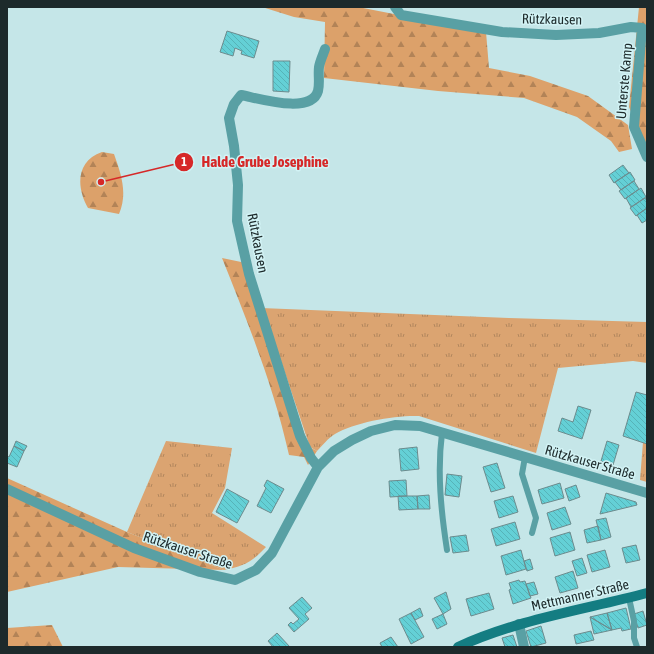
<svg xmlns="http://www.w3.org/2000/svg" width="654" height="654" font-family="'Asap Condensed',sans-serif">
  <defs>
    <pattern id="grass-tufts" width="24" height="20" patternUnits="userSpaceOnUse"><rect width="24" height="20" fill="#dba471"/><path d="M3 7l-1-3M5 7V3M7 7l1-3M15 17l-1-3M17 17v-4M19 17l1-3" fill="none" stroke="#b1865d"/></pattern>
    <pattern id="forest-firs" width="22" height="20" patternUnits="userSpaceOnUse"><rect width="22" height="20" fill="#dca16a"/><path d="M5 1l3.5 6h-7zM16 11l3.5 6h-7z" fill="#b28357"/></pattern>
    <pattern id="building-back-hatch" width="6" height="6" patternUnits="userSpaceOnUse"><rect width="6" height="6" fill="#64d0d6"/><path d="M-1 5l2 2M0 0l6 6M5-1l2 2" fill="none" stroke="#56b3b8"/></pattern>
  </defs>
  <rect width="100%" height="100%" fill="#c5e6e8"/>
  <path fill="url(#grass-tufts)" d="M261 308 509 318 647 322V363L633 361 558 368 536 453 419 416C396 415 355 422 335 434 328 438 322 446 317 451L310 447 281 361Z
    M166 441 232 448 225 488 212 513 266 547C252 562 244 566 224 570L127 532Z
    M643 442 647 444V482L640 480Z"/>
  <path fill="url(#forest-firs)" d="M262 7H358L486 32 489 68 530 76 588 96 628 125 632 149 619 152 611 141 577 117 524 98 438 91 324 78 325 22 294 17Z
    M639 7H647V149L629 107Z
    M102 152 114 154C121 174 128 193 119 214L88 208C76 187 76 161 102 152Z
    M222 258 246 263 309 447 317 451 308 465 304 457 289 455C274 387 248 323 222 258Z
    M7 478 127 532 224 570 118 567 7 592Z
    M52 625 63 647H7V628Z"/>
  <path fill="url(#building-back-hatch)" stroke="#6c8b8d" d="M227 31 259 41 254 58 241 54 242 51 235 48 233 56 220 52Z
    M273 61H290L289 92 273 91Z
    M623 165 629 173 614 183 609 175Z
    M630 172 635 180 621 190 615 182Z
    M634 181 639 189 625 199 619 191Z
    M641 188 646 197 631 207 626 198Z
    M645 198 647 201V208L636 216 630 208Z
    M647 208V220L642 223 637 215Z
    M636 392 647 395V444L623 436Z
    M578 406 591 410 582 439 558 431 562 418 573 422Z
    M16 441 27 446 24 451 14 446Z
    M607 441 619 445 613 465 601 461Z
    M14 446 24 451 17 467 7 463V456L9 457Z
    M417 447 419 469 401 471 399 449Z
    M497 463 505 488 491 492 483 467Z
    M447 474 462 476 459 497 445 495Z
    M267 480 284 489 271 513 257 506 266 488 264 486Z
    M406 480 407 496 390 497 389 481Z
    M560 483 564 498 542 504 538 490Z
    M576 485 580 497 569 501 565 489Z
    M227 489 249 501 237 523 216 512Z
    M606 493 636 502 637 505 600 514Z
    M429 495 430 509H418L417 496Z
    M398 496H417L418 509 399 510Z
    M513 496 518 512 499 518 494 501Z
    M565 507 571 524 552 530 547 513Z
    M606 518 611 537 601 540 596 520Z
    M515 522 520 539 496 546 491 529Z
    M598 526 601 540 587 543 584 530Z
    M570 532 575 550 555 556 550 538Z
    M466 535 469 551 453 553 450 537Z
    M636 545 640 560 626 563 622 548Z
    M521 550 526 569 506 575 501 556Z
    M605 550 610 567 592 572 587 555Z
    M582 558 587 573 577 576 572 561Z
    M530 559 533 569 527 571 524 561Z
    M573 571 578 588 560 593 555 577Z
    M519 580 520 582 525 581 531 598 513 604 509 590 511 589 509 583Z
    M534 582 538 594 530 596 526 584Z
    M446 592 451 609 443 614 434 598Z
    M489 593 494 609 471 616 466 599Z
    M302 597 312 608 305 614 309 619 294 632 288 625 291 622 293 624 299 619 289 608Z
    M420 608 423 616 415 620 411 613Z
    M626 608 631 629 622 631 621 628 612 630 607 613Z
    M643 611 647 625 638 628 634 614Z
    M411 613 424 637 411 644 399 619Z
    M607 613 612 630 590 617Z
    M443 614 447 624 437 629 432 619Z
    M590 617 612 630 594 634Z
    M541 626 546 643 531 647 526 631Z
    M591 631 594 640 576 644 574 635Z
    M277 633 290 647H273L268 641Z
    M513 635 517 647H505L502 638Z
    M391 637 398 647H382L380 643Z"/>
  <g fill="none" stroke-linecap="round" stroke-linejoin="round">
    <path stroke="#59a0a4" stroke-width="6" d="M442 433C437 472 441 511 447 550
      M525 457 522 474 536 518 532 533
      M629 598 634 621V638L637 647"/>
    <path stroke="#59a0a4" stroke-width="10" d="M395 7 401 15 502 32 556 35 599 33 631 27 642 28 634 127 647 157
      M318 467 311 458 300 436 249 274 237 221 238 185 234 146 229 118 234 104 241 95C258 98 311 115 318 91 320 83 318 75 319 67 320 61 323 55 325 49
      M7 489 134 548 200 572 235 580 256 570 272 553 318 467 334 451 352 440 371 431 395 425 420 426 647 493
      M519 624 524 647"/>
    <path stroke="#147d82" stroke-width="10" d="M458 647C519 619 583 610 647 593"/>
  </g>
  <g text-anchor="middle" stroke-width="3" stroke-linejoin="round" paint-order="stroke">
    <g font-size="14" fill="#1d2a2b" stroke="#d2f3f5">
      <text transform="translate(552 19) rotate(1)" y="5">Rützkausen</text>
      <text transform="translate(624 81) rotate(-85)" y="5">Unterste Kamp</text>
      <text transform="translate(258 243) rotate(79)" y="5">Rützkausen</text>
      <text transform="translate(590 462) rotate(16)" y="5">Rützkauser Straße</text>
      <text transform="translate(188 550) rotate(18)" y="5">Rützkauser Straße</text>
      <text transform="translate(580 595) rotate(-13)" y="5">Mettmanner Straße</text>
    </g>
  </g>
  <path fill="none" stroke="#d62828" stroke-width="1.5" d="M101 182L184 162"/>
  <g fill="#d62828" stroke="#d2f3f5" stroke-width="1.5">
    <circle cx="101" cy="182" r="4"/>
    <circle cx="184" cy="162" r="10"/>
  </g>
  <g font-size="12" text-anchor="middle" font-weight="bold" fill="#fff">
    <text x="184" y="166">1</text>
  </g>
  <g font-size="15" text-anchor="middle" font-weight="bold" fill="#d62828" stroke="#d2f3f5" stroke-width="3" stroke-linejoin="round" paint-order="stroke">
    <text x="265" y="167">Halde Grube Josephine</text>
  </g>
  <rect width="654" height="654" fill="none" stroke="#1d2a2b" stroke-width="16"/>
</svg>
